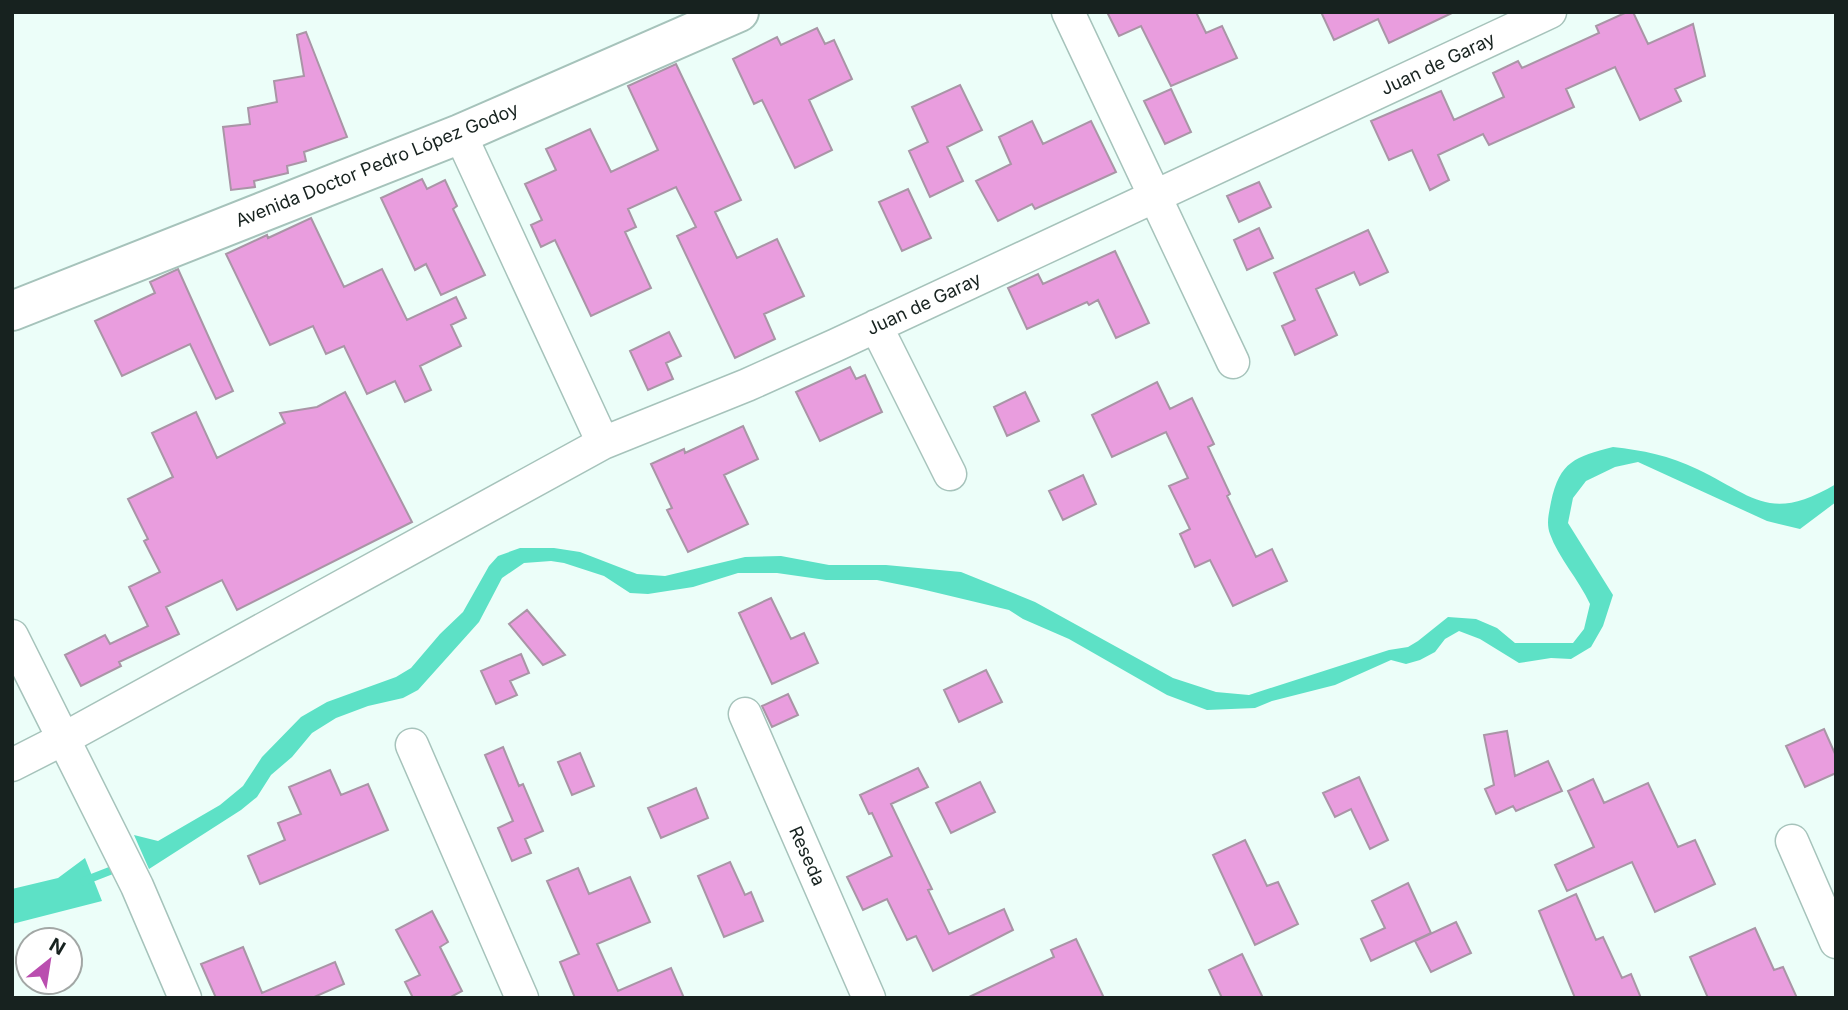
<svg xmlns="http://www.w3.org/2000/svg" width="1848" height="1010" font-family="Inter,sans-serif">
  <rect width="100%" height="100%" fill="#ecfef9"/>
  <path fill="#5de1c6" d="M1613 447C1642 450 1670 456 1697 469 1755 497 1770 523 1836 484V502L1800 529 1767 521 1638 462 1615 467 1586 481 1573 498 1568 523 1613 595 1603 626 1591 647 1571 659 1551 658 1519 663 1480 639 1459 631 1445 639 1435 652 1420 660 1406 664 1391 660 1335 685 1272 701 1255 708 1207 710 1167 695 1069 639 1023 619 1009 610 917 588 877 580H826L777 573H738L693 587 648 594 630 593 604 576 564 563 551 561 524 563 502 578 479 622 418 690 403 698 368 706 336 718 312 733 292 757 271 775 257 797 241 810 149 869 134 835 158 841 220 805 243 786 262 757 301 717 327 702 396 677 411 668 440 634 463 612 489 566 498 556 520 548H554L580 552 637 574 665 576 745 557 781 556 829 565H886L961 572 1035 602 1173 678 1216 692 1249 695 1389 650 1408 647 1418 641 1448 617 1476 619 1497 628 1515 643H1573L1584 629 1590 604C1579 580 1558 557 1550 534 1546 523 1549 513 1551 502 1560 461 1575 457 1613 447Z
    M85 858 102 901 12 924V889L58 878Z"/>
  <g fill="none" stroke-linecap="round" stroke-linejoin="round">
    <path stroke="#5de1c6" stroke-width="8" d="M84 881 120 867"/>
  </g>
  <path fill="#e99dde" stroke="#a995a6" stroke-width="2" d="M1107 12H1196L1206 33 1222 26 1237 58 1171 86 1141 26 1119 36Z
    M1321 12H1454L1389 43 1378 19 1334 40Z
    M1627 12H1633L1648 44 1693 24 1705 76 1675 89 1681 101 1640 120 1615 67 1566 89 1574 107 1489 145 1483 134 1438 155 1449 180 1430 190 1412 150 1389 160 1371 121 1441 91 1454 120 1504 97 1493 73 1518 61 1522 68 1599 33 1596 26Z
    M817 28 825 44 834 40 852 79 809 100 832 150 795 168 762 100 754 104 733 59 777 37 781 45Z
    M306 32 347 137 304 152 306 161 287 166 288 173 254 181 255 187 231 190 223 127 250 124 248 108 277 102 274 81 304 76 297 35Z
    M676 64 741 200 715 212 737 258 777 239 804 296 764 314 775 339 735 358 677 236 696 227 676 187 628 209 636 227 625 232 651 288 591 316 555 240 541 247 531 225 542 220 525 184 556 170 546 149 590 129 611 172 658 150 628 86Z
    M960 85 982 130 947 147 963 181 930 197 909 151 928 142 912 107Z
    M1171 89 1191 132 1165 144 1144 101Z
    M1032 121 1043 144 1091 121 1116 172 1035 209 1032 204 998 221 976 181 1011 164 999 137Z
    M422 179 427 189 445 180 457 206 453 209 485 275 441 295 426 264 415 270 381 198Z
    M1259 182 1271 207 1239 222 1227 196Z
    M908 189 931 238 902 251 879 202Z
    M311 218 344 287 382 269 407 320 456 297 466 318 451 325 461 346 420 366 431 390 405 402 395 381 367 394 344 346 326 354 313 326 270 345 226 254 267 235 268 238Z
    M1259 228 1273 258 1247 270 1234 240Z
    M1368 230 1388 272 1360 285 1354 272 1316 289 1337 335 1295 355 1282 326 1295 320 1274 273Z
    M1115 251 1149 323 1116 338 1098 300 1089 305 1087 302 1027 329 1008 288 1038 274 1043 284Z
    M178 269 233 391 216 399 190 344 122 376 95 321 155 293 150 282Z
    M669 332 681 356 666 363 673 379 648 390 630 351Z
    M850 367 856 379 865 375 882 412 820 441 796 392Z
    M1157 382 1170 409 1192 398 1214 444 1208 447 1230 494 1227 496 1256 557 1272 549 1287 581 1233 606 1210 560 1195 567 1180 534 1190 529 1169 486 1188 478 1166 432 1112 457 1092 415Z
    M345 392 412 522 237 610 222 580 166 607 179 634 119 662 121 666 81 686 65 655 105 635 110 644 148 626 129 587 160 572 144 541 148 539 128 499 173 477 152 433 196 412 217 458 285 423 280 413 317 407Z
    M1025 392 1039 421 1007 436 994 407Z
    M743 426 758 459 724 475 748 524 688 552 667 510 672 508 651 464 684 449 685 453Z
    M1083 475 1096 504 1063 520 1049 491Z
    M771 598 791 639 804 633 818 663 772 684 739 613Z
    M527 610 565 655 543 665 509 624Z
    M521 654 529 673 510 681 517 695 496 704 481 671Z
    M986 670 1002 702 959 722 944 690Z
    M788 694 798 715 772 727 762 706Z
    M1824 729 1836 756V773L1805 787 1786 746Z
    M1507 731 1515 776 1548 761 1562 791 1516 811 1513 806 1496 814 1485 789 1494 785 1484 735Z
    M503 747 519 786 523 784 543 831 525 839 531 853 512 861 498 828 513 821 485 755Z
    M580 753 594 786 572 795 558 762Z
    M918 768 928 787 891 804 932 889 928 890 949 934 1004 909 1013 930 933 971 916 936 907 940 887 899 863 910 847 877 892 856 872 813 869 814 860 795Z
    M330 770 341 795 368 784 388 830 260 884 248 856 285 840 278 823 301 814 289 787Z
    M1359 777 1388 840 1370 849 1351 809 1335 817 1323 793Z
    M1593 779 1604 803 1648 783 1678 847 1695 840 1715 884 1655 912 1632 862 1567 891 1555 865 1594 847 1568 791Z
    M980 782 995 812 951 833 936 803Z
    M696 788 708 818 661 838 648 808Z
    M1245 840 1267 886 1278 882 1298 924 1255 945 1213 855Z
    M730 862 745 895 751 892 763 921 724 937 698 876Z
    M578 868 589 894 630 877 650 922 597 944 618 991 671 968 684 998H575L560 962 579 954 547 881Z
    M1408 883 1431 933 1371 961 1361 939 1385 928 1372 901Z
    M1576 894 1596 940 1603 937 1622 978 1631 974 1641 998H1575L1539 911Z
    M432 911 448 942 440 947 462 991 449 998H413L405 982 420 975 396 930Z
    M1456 922 1471 953 1431 972 1415 941Z
    M1755 928 1774 970 1783 967 1797 998H1708L1690 957Z
    M1076 939 1104 998H967L1054 957 1051 950Z
    M243 947 262 993 335 962 344 984 312 998H216L201 964Z
    M1242 954 1263 998H1222L1209 970Z"/>
  <g fill="none" stroke-linecap="round" stroke-linejoin="round">
    <g stroke="#a6c3bb" stroke-width="35">
      <path id="minor" d="M1068 12 1233 362
        M460 134 603 443 747 385 836 345 1550 12
        M876 326 950 474
        M12 636 137 886 185 998
        M745 714 869 998
        M412 745 522 998
        M12 765 65 738 603 443
        M1792 841 1836 942"/>
    </g>
    <g stroke="#a6c3bb" stroke-width="42">
      <path id="primary" d="M12 311 460 134 739 12"/>
    </g>
    <use href="#minor" stroke="#fff" stroke-width="32"/>
    <use href="#primary" stroke="#fff" stroke-width="38"/>
  </g>
  <g text-anchor="middle" stroke-width="6" stroke-linejoin="round" paint-order="stroke">
    <g font-size="18" fill="#17221f" stroke="#fff">
      <text transform="translate(1438 64) rotate(-25)" y="6">Juan de Garay</text>
      <text transform="translate(377 165) rotate(-22)" y="6">Avenida Doctor Pedro López Godoy</text>
      <text transform="translate(924 304) rotate(-25)" y="6">Juan de Garay</text>
      <text transform="translate(807 856) rotate(66)" y="6">Reseda</text>
    </g>
  </g>
  <rect width="1848" height="1010" fill="none" stroke="#17221f" stroke-width="28"/>
  <g transform="translate(49 961) rotate(30)"><circle r="33" fill="#ffffff" stroke="#a2a7a5" stroke-width="2"/>
  <path d="M0-5L12 26L0 18L-12 26Z" fill="#ba4eaf"/>
  <text y="-10" font-size="19" font-weight="bold" text-anchor="middle" fill="#17221f">N</text>
  </g>
</svg>
